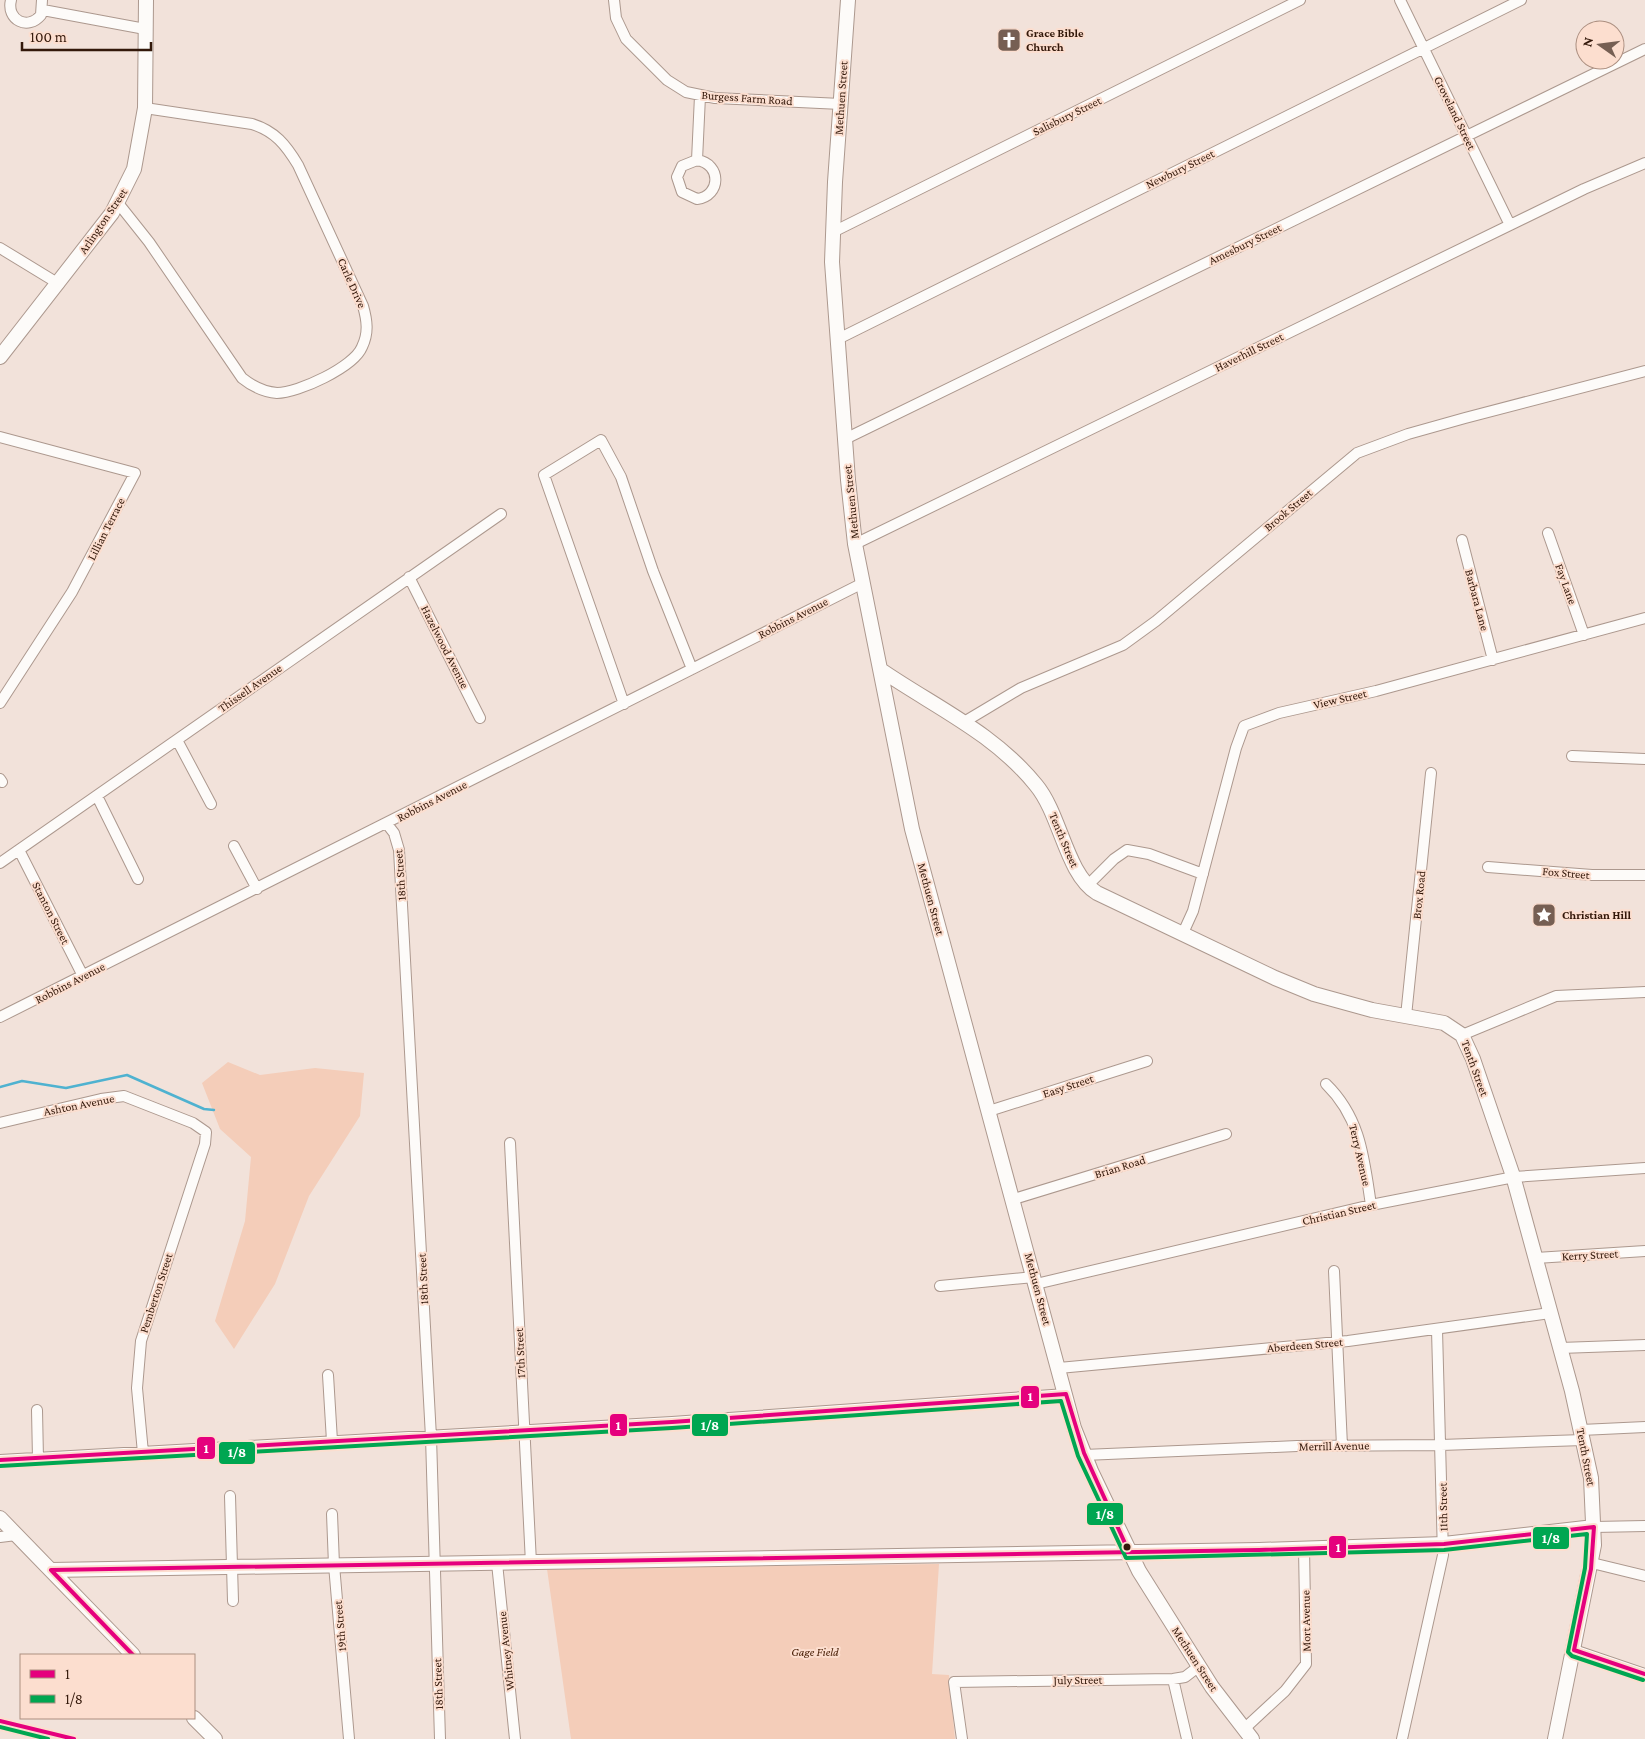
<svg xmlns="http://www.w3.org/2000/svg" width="1645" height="1739" font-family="'Crimson Pro',serif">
  <rect width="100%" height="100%" fill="#f2e2da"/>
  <path fill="#f4cdb9" d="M228 1062 260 1075 315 1068 364 1073 360 1116 309 1196 275 1284 234 1349 215 1321 245 1221 251 1157 220 1129 202 1083Z
    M939 1564 932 1674 949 1675 955 1739H571L547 1569Z"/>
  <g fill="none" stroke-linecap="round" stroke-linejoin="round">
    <path stroke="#4fb2d0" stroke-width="2.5" d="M0 1087 22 1081 66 1088 127 1075 204 1109 214 1110"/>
    <g stroke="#ac988e" stroke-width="12">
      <path id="street" d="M11 0C6 20 28 31 41 15L42 0
        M614 0 616 18 626 39 667 80 686 92 715 98 841 104
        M1400 0 1510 225
        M43 10 145 29
        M697 160C722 164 721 196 697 199L682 192 677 177 682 166 697 160 700 96
        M118 203 149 242 242 378C252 386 263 392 277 393 298 393 354 367 362 347 369 333 367 320 363 306L298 165C286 145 275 131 252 124L145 108
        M833 232 1300 0
        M0 248 59 284
        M838 339 1521 0
        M0 437 135 473 72 592 0 703
        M845 439 1645 49
        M1548 533 1584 635
        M1462 540 1493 660
        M855 544 1584 189 1645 163
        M409 577 480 718
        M624 704 544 475 601 440 621 477 653 571 692 669
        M964 722 1021 688 1123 645 1156 621 1357 453 1408 434 1465 418 1645 371
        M177 740 211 804
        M1572 756 1645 759
        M0 779 2 782
        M97 796 138 879
        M387 824 394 833 399 850 431 1437 440 1739
        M234 846 257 889
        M19 850 83 976
        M0 863 501 514
        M1488 867 1592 875H1645
        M1087 886 1114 859 1127 850 1149 854 1203 874
        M1183 933 1193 911 1236 748 1244 726 1279 713 1376 691 1645 618
        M1406 1016 1431 773
        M0 1017 863 583
        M1462 1035 1556 996 1645 992
        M1326 1084C1361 1118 1364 1159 1371 1205
        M989 1111 1147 1061
        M0 1123 101 1099 124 1096 193 1123 206 1132 205 1144 141 1341 137 1388 143 1453
        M510 1143 531 1563
        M1014 1199 1226 1134
        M1536 1258 1645 1251
        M1334 1271 1342 1446
        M1036 1284 1371 1205 1514 1177 1645 1168
        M940 1286 1034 1277
        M1560 1348 1645 1345
        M1059 1368 1348 1341 1550 1313
        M328 1375 332 1441
        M37 1410 38 1459
        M1581 1430 1645 1427
        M1084 1455 1297 1446 1441 1445 1583 1440
        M0 1460 672 1422 1066 1394
        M230 1496 233 1601
        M332 1514 334 1565 349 1739
        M1594 1527 1645 1526
        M0 1537 16 1535
        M497 1563 515 1739
        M1592 1563 1645 1576
        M1574 1650 1645 1674
        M1173 1679 1187 1739
        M1244 1729 1285 1691 1306 1664 1304 1548
        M962 1739 954 1682 1173 1679 1185 1677 1198 1667
        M1402 1739 1443 1555 1437 1330"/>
    </g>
    <g stroke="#ac988e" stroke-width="16">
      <path id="secondary" d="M848 0 835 182 832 262 848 480 855 544 912 829 1074 1428 1091 1471 1139 1571 1212 1687 1252 1739
        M0 357 112 213 134 169 145 108 146 0
        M881 670C935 707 994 733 1036 785 1061 815 1066 874 1097 893L1275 978 1314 994 1372 1010 1444 1023 1462 1035 1473 1059 1513 1176 1572 1391 1591 1478 1594 1545 1555 1739
        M0 1518 133 1655
        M51 1570 1259 1550 1444 1544 1594 1527
        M194 1718 215 1739"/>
    </g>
    <use href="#street" stroke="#fdfbf9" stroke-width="10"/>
    <use href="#secondary" stroke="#fdfbf9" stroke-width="14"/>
    <g stroke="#fcdecf" stroke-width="8">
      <path id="bus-1" d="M0 1460 672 1422 1066 1394 1084 1453 1129 1552
        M51 1570 1259 1550 1444 1544 1594 1527
        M51 1570 133 1655
        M1574 1650 1591 1569 1594 1527
        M1574 1650 1645 1674
        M0 1721 74 1739"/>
    </g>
    <g stroke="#fcdecf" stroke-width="8">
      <path id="bus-2" d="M0 1466 672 1428 1061 1401 1078 1456 1126 1558 1444 1550 1587 1534 1585 1568 1568 1652 1572 1656 1643 1680
        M0 1727 48 1739"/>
    </g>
    <use href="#bus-1" stroke="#e5007d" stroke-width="4"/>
    <use href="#bus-2" stroke="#00a651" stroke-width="4"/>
  </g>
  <defs>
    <g id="church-square" transform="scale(1.25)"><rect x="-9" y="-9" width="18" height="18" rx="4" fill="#765f53" stroke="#fcdecf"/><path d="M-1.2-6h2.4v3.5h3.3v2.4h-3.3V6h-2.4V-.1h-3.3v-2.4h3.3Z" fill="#fff"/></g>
    <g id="sight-square" transform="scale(1.25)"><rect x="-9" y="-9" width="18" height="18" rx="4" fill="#765f53" stroke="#fcdecf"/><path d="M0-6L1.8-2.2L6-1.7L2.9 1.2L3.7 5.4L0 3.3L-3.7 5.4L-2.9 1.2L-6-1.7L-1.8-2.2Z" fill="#fff"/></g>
  </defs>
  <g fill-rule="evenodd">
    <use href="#church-square" x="1009" y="40"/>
    <use href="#sight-square" x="1544" y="915"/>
  </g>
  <circle fill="#33180a" stroke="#fcdecf" stroke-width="2" cx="1127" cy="1547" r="4.5"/>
  <g text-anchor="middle" stroke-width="4" stroke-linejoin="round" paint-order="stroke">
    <g font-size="12" font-weight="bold" fill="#33180a" stroke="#fcdecf" text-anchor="start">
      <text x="1026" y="37">Grace Bible<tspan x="1026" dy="14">Church</tspan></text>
      <text x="1562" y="919">Christian Hill</text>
    </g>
    <g font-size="12" fill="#33180a" stroke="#fcdecf">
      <text transform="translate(747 98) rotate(4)" y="4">Burgess Farm Road</text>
      <text transform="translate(841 98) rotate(-86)" y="4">Methuen Street</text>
      <text transform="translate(1455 113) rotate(64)" y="4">Groveland Street</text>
      <text transform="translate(1067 116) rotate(-26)" y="4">Salisbury Street</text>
      <text transform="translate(1180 169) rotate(-26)" y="4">Newbury Street</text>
      <text transform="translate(103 221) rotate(-56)" y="4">Arlington Street</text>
      <text transform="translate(1245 244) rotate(-26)" y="4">Amesbury Street</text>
      <text transform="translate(352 283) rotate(66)" y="4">Carle Drive</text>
      <text transform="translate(1249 352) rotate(-26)" y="4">Haverhill Street</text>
      <text transform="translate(851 502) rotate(-96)" y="4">Methuen Street</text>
      <text transform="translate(1288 510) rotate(-40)" y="4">Brook Street</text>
      <text transform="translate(106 529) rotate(-63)" y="4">Lillian Terrace</text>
      <text transform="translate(1566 584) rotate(70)" y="4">Fay Lane</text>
      <text transform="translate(1477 600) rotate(75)" y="4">Barbara Lane</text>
      <text transform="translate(793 618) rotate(-27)" y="4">Robbins Avenue</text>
      <text transform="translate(445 647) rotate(63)" y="4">Hazelwood Avenue</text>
      <text transform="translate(250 688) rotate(-35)" y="4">Thissell Avenue</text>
      <text transform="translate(1340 699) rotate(-13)" y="4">View Street</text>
      <text transform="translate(432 801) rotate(-27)" y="4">Robbins Avenue</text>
      <text transform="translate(1064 840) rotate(67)" y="4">Tenth Street</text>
      <text transform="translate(1566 873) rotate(5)" y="4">Fox Street</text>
      <text transform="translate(400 875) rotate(-94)" y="4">18th Street</text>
      <text transform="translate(1419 895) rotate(-84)" y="4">Brox Road</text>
      <text transform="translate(931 899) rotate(75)" y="4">Methuen Street</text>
      <text transform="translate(51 913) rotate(63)" y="4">Stanton Street</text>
      <text transform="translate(70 983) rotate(-27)" y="4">Robbins Avenue</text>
      <text transform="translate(1475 1068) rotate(70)" y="4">Tenth Street</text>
      <text transform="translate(1068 1086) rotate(-18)" y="4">Easy Street</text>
      <text transform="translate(79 1105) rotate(-11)" y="4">Ashton Avenue</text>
      <text transform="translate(1360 1155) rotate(77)" y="4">Terry Avenue</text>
      <text transform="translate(1120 1167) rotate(-17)" y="4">Brian Road</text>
      <text transform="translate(1339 1213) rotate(-13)" y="4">Christian Street</text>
      <text transform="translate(1590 1255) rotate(-3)" y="4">Kerry Street</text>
      <text transform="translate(423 1279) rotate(-93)" y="4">18th Street</text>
      <text transform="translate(1038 1289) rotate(75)" y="4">Methuen Street</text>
      <text transform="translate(156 1293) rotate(-72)" y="4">Pemberton Street</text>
      <text transform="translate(1305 1345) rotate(-5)" y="4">Aberdeen Street</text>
      <text transform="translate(520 1353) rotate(-93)" y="4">17th Street</text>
      <text transform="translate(1334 1446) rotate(-1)" y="4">Merrill Avenue</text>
      <text transform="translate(1586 1457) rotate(79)" y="4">Tenth Street</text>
      <text transform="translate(1443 1507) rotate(-91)" y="4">11th Street</text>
      <text transform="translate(1306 1621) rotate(-91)" y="4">Mort Avenue</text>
      <text transform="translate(340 1626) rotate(-95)" y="4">19th Street</text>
      <text transform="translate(506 1651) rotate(-96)" y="4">Whitney Avenue</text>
      <text transform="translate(1195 1659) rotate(57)" y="4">Methuen Street</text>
      <text transform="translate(1078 1680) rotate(-1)" y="4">July Street</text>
      <text transform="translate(438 1684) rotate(-92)" y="4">18th Street</text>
    </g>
    <g font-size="12" font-style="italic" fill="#461b02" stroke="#fcdecf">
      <text x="815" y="1656">Gage Field</text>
    </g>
  </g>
  <g stroke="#fcdecf" stroke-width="2">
    <rect x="1020" y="1385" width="20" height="24" rx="5" fill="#e5007d"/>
    <rect x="609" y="1413" width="19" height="24" rx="5" fill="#e5007d"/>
    <rect x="691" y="1413" width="38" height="24" rx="5" fill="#00a651"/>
    <rect x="196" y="1436" width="20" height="24" rx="5" fill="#e5007d"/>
    <rect x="218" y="1441" width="38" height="24" rx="5" fill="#00a651"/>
    <rect x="1086" y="1502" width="38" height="24" rx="5" fill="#00a651"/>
    <rect x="1532" y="1526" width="38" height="24" rx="5" fill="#00a651"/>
    <rect x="1328" y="1535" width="19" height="24" rx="5" fill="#e5007d"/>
  </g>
  <g font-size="14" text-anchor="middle" font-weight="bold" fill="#fff">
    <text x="1030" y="1401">1</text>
    <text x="618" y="1430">1</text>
    <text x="710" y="1430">1/8</text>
    <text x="206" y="1453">1</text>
    <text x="237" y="1457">1/8</text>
    <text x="1105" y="1519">1/8</text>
    <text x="1551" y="1543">1/8</text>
    <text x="1338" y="1552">1</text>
  </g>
  <rect x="20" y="1654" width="175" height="65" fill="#fcdecf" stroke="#ac8f80"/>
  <rect x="30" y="1670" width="25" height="8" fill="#e5007d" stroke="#ac8f80"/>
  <text x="65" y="1679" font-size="15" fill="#33180a">1</text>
  <rect x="30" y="1695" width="25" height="8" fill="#00a651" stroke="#ac8f80"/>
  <text x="65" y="1704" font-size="15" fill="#33180a">1/8</text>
  <g transform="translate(1600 45) rotate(284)"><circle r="24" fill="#fcdecf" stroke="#ac8f80"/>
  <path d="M0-4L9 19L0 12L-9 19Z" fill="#765f53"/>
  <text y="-8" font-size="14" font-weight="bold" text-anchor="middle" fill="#33180a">N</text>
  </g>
  <path d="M22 42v8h129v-8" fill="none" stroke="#33180a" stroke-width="2.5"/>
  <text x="30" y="42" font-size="15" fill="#33180a" stroke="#fcdecf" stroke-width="4" paint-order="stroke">100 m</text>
</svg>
